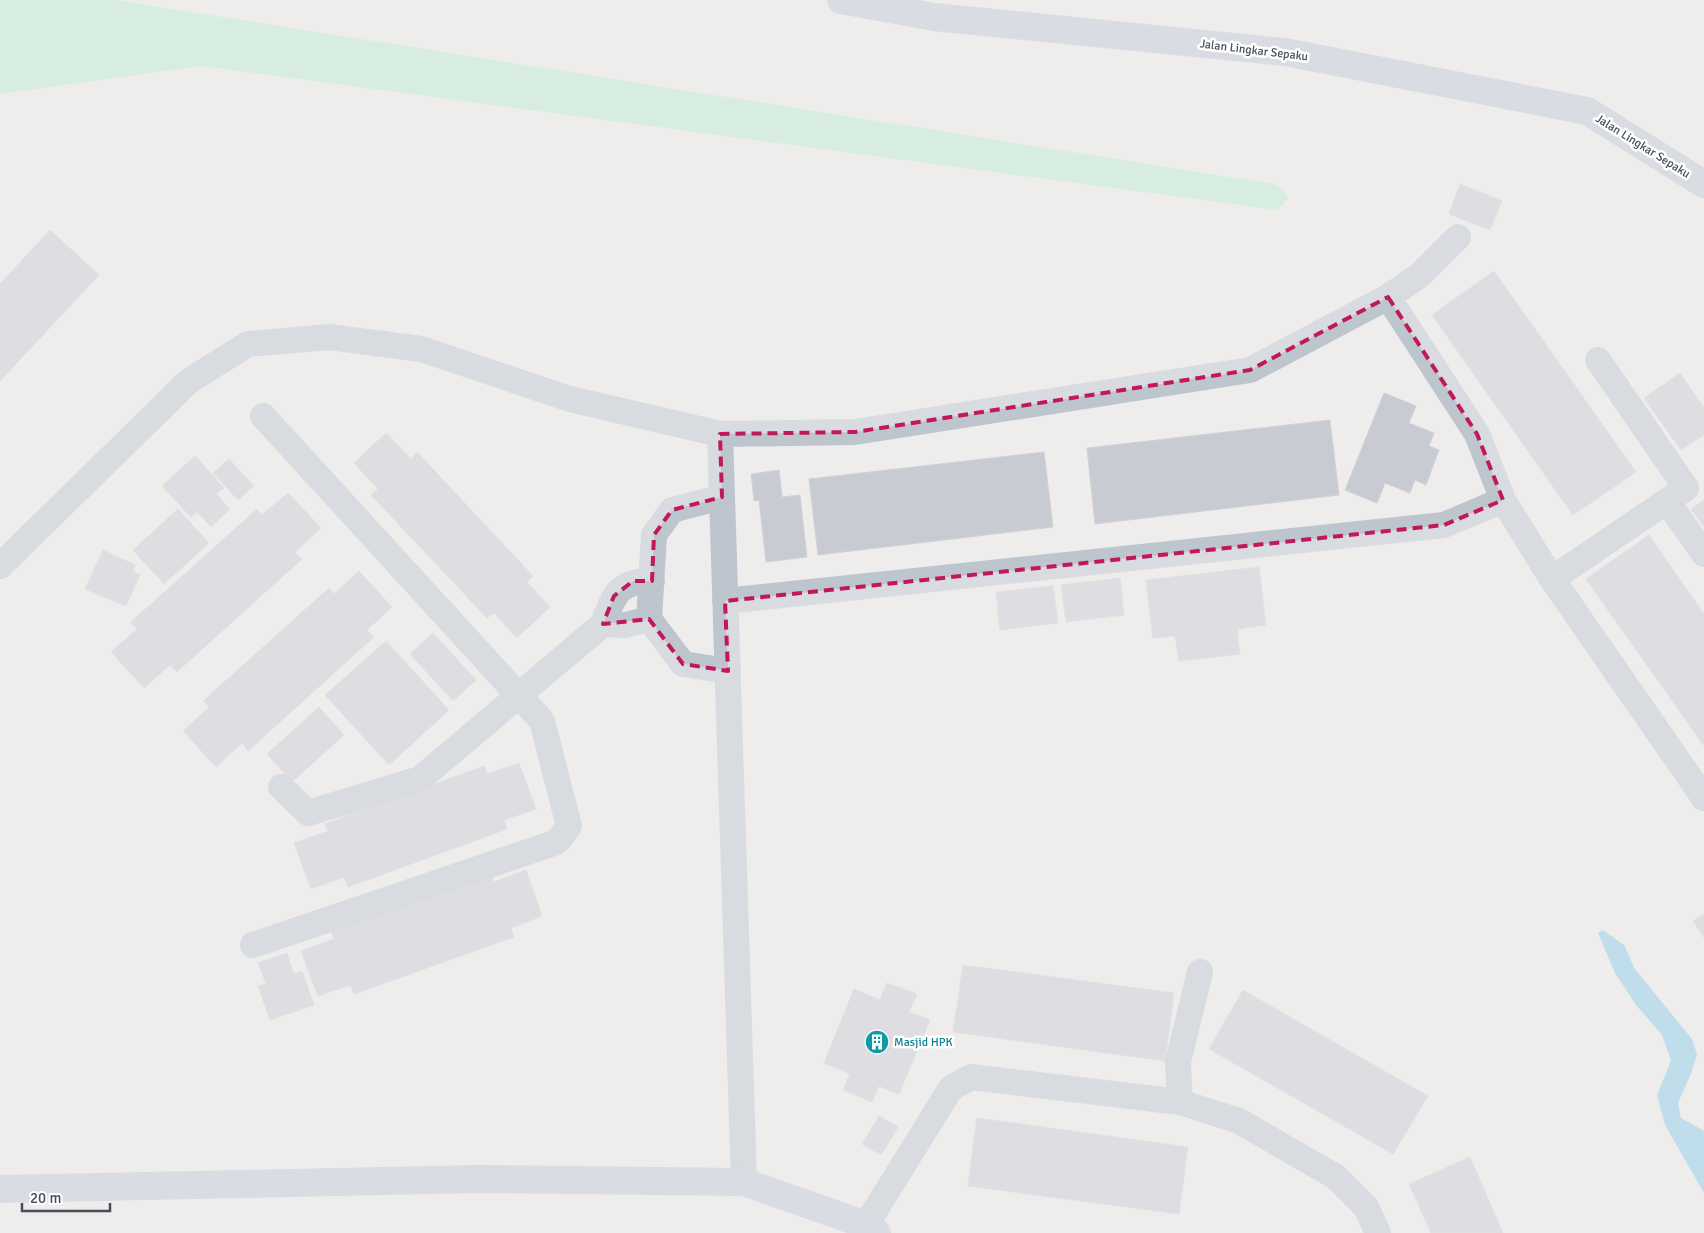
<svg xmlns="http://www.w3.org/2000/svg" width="1704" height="1233" font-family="Signika,sans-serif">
  <rect width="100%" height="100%" fill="#efedec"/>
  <path fill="#baeed4" d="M0 0H116L1274 184 1285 191 1288 199 1277 210 201 66 0 94Z"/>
  <path fill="#87cbeb" d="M1603 930 1625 946 1634 968 1692 1039 1697 1054 1692 1071 1678 1103 1681 1118 1704 1131V1193L1665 1125 1657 1095 1671 1061 1662 1035 1636 1005 1615 973 1598 933Z"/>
  <path fill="#c9cbd3" stroke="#d0d2d8" d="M1460 184 1502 201 1490 230 1449 214Z
    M50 230 99 275 0 381V284Z
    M1494 271 1636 472 1573 515 1432 315Z
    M1680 373 1704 408V435L1681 450 1644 398Z
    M1384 393 1416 406 1409 423 1434 433 1429 446 1439 450 1426 485 1415 480 1410 493 1385 483 1377 503 1345 490Z
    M1330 420 1339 495 1095 524 1087 448Z
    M386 433 411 459 417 452 533 576 527 582 550 607 517 638 494 613 487 618 371 495 378 489 354 463Z
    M1044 452 1053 527 818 555 809 479Z
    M195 456 224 488 216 494 230 509 211 527 197 512 191 517 162 486Z
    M229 459 254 486 238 500 213 473Z
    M779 470 782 497 800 495 807 557 766 562 759 500 754 501 751 474Z
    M288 493 321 528 295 552 302 559 177 672 170 665 144 688 111 652 137 629 131 622 257 509 262 515Z
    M1704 500V527L1691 509Z
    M178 509 209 543 164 584 133 550Z
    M1649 535 1704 614V746L1586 579Z
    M103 550 135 565 133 572 140 575 126 606 85 589Z
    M1259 567 1266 625 1237 629 1240 654 1179 661 1175 636 1153 638 1146 580Z
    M359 571 392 607 367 630 374 637 248 751 242 743 216 767 183 731 209 707 203 701 329 588 334 594Z
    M1120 578 1124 615 1066 622 1061 585Z
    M1053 586 1058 623 1000 630 996 592Z
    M433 633 476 680 453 701 410 654Z
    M386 641 449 710 389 765 325 695Z
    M319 707 344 735 292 782 267 754Z
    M519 763 536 809 504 820 507 829 348 887 344 877 311 889 294 843 328 831 325 824 484 766 487 774Z
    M526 870 542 916 511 928 514 937 354 994 351 985 318 996 301 951 334 939 331 931 491 874 494 882Z
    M1704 914V938L1693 921Z
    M287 953 294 974 302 971 314 1005 270 1020 258 986 266 984 258 963Z
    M963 965 1174 993 1165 1061 953 1032Z
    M887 983 917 994 909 1012 930 1020 899 1094 879 1086 872 1102 843 1090 850 1074 824 1063 854 989 880 1000Z
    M1243 990 1428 1096 1393 1154 1209 1049Z
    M879 1116 898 1127 881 1155 862 1144Z
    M977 1118 1188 1147 1179 1214 968 1186Z
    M1470 1157 1503 1233H1431L1409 1184Z"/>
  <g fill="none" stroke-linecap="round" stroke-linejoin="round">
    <path stroke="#bdc5cf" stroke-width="26" d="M1388 297 1477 434 1503 500 1552 579 1704 798
      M720 434 744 1182
      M722 497 672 510 654 535 649 619 683 664 728 671
      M1667 501 1704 554
      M0 566 189 381 248 344 329 337 421 349 570 399 720 434 855 432 1250 370 1388 297 1420 275 1458 237
      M1552 579 1686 488 1598 360
      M725 601 1444 525 1503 500
      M603 624 625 625 649 619
      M281 787 308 813 420 779 603 624C614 596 617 581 652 581
      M253 945 557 842 569 826 542 721 263 416
      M1180 1102 1178 1062 1200 972
      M866 1225 951 1088 971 1077 1180 1102 1239 1121 1336 1177 1366 1207 1378 1233"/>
    <path stroke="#bfc7d6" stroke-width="28" d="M841 0 934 17 1285 52 1587 111 1704 184
      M0 1189 477 1179 744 1182 866 1225 877 1233"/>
  </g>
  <path d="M0 0H1704V1233H0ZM1388 297 1477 434 1503 500 1444 525 725 601 728 671 683 664 649 619 603 624 614 596 633 581H652L654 535 672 510 722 497 720 434 855 432 1250 370Z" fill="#efedec" fill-opacity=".55" fill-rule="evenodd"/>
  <path fill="none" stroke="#c2185b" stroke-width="4" stroke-dasharray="10 6" stroke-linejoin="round" d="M1388 297 1477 434 1503 500 1444 525 725 601 728 671 683 664 649 619 603 624 614 596 633 581H652L654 535 672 510 722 497 720 434 855 432 1250 370Z"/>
  <defs>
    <g id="building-disc" transform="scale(1.25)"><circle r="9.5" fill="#0f9aa8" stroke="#fff"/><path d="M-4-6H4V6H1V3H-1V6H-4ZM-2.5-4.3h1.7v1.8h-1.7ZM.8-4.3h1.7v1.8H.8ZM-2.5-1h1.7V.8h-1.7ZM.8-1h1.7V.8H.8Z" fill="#fff"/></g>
  </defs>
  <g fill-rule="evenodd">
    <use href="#building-disc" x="877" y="1042"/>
  </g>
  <g text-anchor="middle" stroke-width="5" stroke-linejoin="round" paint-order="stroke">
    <g font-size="12" fill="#454e5a" stroke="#fff">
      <text transform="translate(1254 50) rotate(7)" y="4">Jalan Lingkar Sepaku</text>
      <text transform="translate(1643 146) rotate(32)" y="4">Jalan Lingkar Sepaku</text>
    </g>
    <g font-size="12" fill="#0d838f" stroke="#fff" text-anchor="start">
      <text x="894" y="1046">Masjid HPK</text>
    </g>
  </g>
  <path d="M22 1203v8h88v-8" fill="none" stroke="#454e5a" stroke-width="2.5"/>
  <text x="30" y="1203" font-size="15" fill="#454e5a" stroke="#ffffff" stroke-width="4" paint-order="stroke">20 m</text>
</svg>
